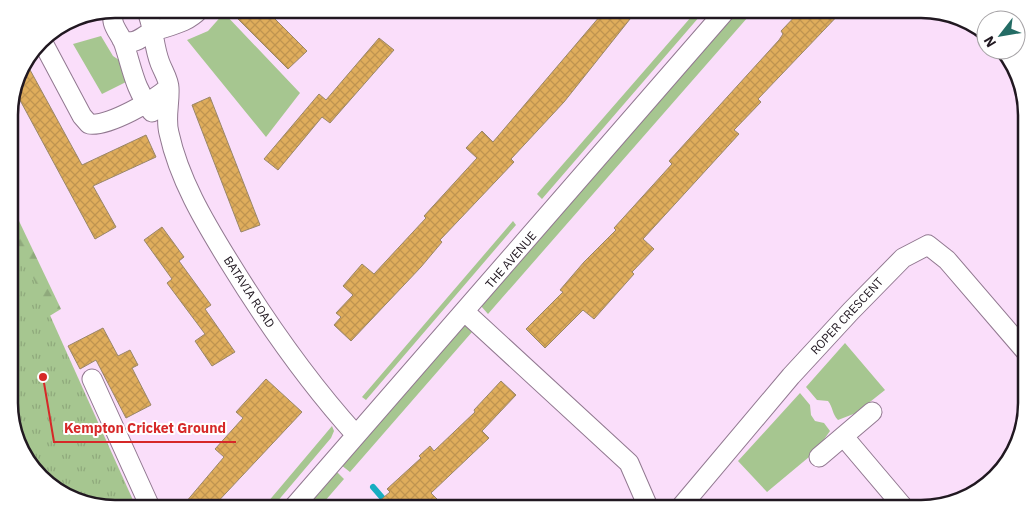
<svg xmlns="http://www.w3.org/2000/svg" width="1036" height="518" font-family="'IBM Plex Sans',sans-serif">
  <defs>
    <pattern id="forest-firs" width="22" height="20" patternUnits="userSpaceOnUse" patternTransform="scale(1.25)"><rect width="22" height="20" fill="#a6c690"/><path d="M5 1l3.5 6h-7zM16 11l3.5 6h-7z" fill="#8fa97c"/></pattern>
    <pattern id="park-tufts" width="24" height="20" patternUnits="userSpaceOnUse" patternTransform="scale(1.25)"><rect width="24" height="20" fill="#a6c690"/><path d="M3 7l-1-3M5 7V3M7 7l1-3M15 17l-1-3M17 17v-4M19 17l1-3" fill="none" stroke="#8fa97c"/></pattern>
    <pattern id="building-cross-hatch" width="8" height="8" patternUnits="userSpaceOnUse" patternTransform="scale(1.25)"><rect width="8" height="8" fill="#dfad5c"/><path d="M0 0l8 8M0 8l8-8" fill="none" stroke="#bf9450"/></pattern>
  </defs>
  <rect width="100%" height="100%" fill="#fadefa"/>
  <path fill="#a6c690" d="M698 9H706L542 199 537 194Z
    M737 9H755L488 314 481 306Z
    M224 13 300 93 266 137 187 40 208 31Z
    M101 36 113 56 122 62 128 81 102 94 73 44Z
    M513 221 516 225 366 400 362 397Z
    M465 325 472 332 350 472 341 465Z
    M845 343 885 390 856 413 838 420C832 414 833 407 828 401L817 400 806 387Z
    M800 393 810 405 811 415 815 421 824 423 830 431 815 452 767 492 738 461Z
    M332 426 334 431 331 438 271 509H262Z
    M335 470 344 479 318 509H302Z"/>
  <path fill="url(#forest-firs)" d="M9 200 61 309 43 320 9 262Z"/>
  <path fill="url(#park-tufts)" d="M9 224 137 509H114L68 499 30 468 10 418Z"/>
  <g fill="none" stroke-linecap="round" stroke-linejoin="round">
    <path stroke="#19adc1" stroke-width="6" d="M373 487 392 509"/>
  </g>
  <path fill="url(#building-cross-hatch)" stroke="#998669" d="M228 9H265L307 51 288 69Z
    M606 9H638L564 102 511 159 514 162 440 240 442 242 421 267 351 341 334 325 341 317 336 313 353 295 343 286 362 264 374 274 426 218 424 216 477 158 466 148 482 131 493 142Z
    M802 9H844L758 99 761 102 734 130 739 134 643 239 654 249 632 272 634 274 594 319 583 310 545 348 526 329 563 292 560 290 584 262 616 230 614 228 672 164 669 161 779 40 783 34 781 31Z
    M379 38 394 50 330 123 322 117 278 170 264 159 319 94 326 100Z
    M29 68 82 165 146 135 156 157 93 186 116 227 95 239 14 89 18 75Z
    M210 97 260 225 241 232 192 105Z
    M162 227 184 257 179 261 211 305 205 309 235 352 212 366 195 341 205 334 167 283 172 279 144 240Z
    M103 328 118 356 130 350 138 365 132 368 151 405 126 418 96 360 80 369 68 346Z
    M266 379 302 412 211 509H180L224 457 215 449 243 418 236 412Z
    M501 381 516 395 482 431 489 438 431 493 440 502 432 509H370L390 492 387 489 421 458 419 456 430 446 434 451 475 412 474 410Z"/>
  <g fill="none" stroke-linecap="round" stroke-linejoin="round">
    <g stroke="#917890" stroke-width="21">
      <path id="minor" d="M115 9C108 24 119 31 124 44 133 71 134 87 152 112
        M146 9C154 26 153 45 160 63 163 71 169 80 169 88 170 103 165 118 169 133 179 179 204 221 228 260 266 322 308 382 356 435
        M41 39 82 116 89 124C108 127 155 100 169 87
        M122 40C137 46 142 35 154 31 172 25 187 23 200 9
        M465 312 629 463 649 509
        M92 379 151 509
        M844 437 905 509
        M819 457 872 412
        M292 509 727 9
        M679 509 791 376 851 311 903 258 928 245 947 260 1027 353"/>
    </g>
    <use href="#minor" stroke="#fff" stroke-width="19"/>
  </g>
  <g text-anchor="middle" stroke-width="4" stroke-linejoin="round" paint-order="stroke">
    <g font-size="12" fill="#211821" stroke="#fff">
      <text transform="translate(511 260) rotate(-49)" y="4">THE AVENUE</text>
      <text transform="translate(249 292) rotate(57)" y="4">BATAVIA ROAD</text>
      <text transform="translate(847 316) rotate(-47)" y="4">ROPER CRESCENT</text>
    </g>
  </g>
  <path d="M0 0H1036V518H0ZM115 18H921A97 97 0 0 1 1018 115V403A97 97 0 0 1 921 500H115A97 97 0 0 1 18 403V115A97 97 0 0 1 115 18Z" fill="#fff" fill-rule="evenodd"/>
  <path fill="none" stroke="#211821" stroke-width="2.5" d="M115 18H921A97 97 0 0 1 1018 115V403A97 97 0 0 1 921 500H115A97 97 0 0 1 18 403V115A97 97 0 0 1 115 18Z"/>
  <path fill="none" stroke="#d62828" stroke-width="2" d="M43 377L54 442H236"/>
  <circle fill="#d62828" stroke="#fff" stroke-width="2" cx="43" cy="377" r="5"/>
  <g font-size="14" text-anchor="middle" font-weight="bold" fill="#d62828" stroke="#fff" stroke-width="4" stroke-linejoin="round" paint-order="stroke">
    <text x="145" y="433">Kempton Cricket Ground</text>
  </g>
  <g transform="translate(1001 35) rotate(239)"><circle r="24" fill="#ffffff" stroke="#a6a3a6"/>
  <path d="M0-4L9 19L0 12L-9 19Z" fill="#246c65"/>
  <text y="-8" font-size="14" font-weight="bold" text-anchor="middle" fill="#211821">N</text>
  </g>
</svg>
